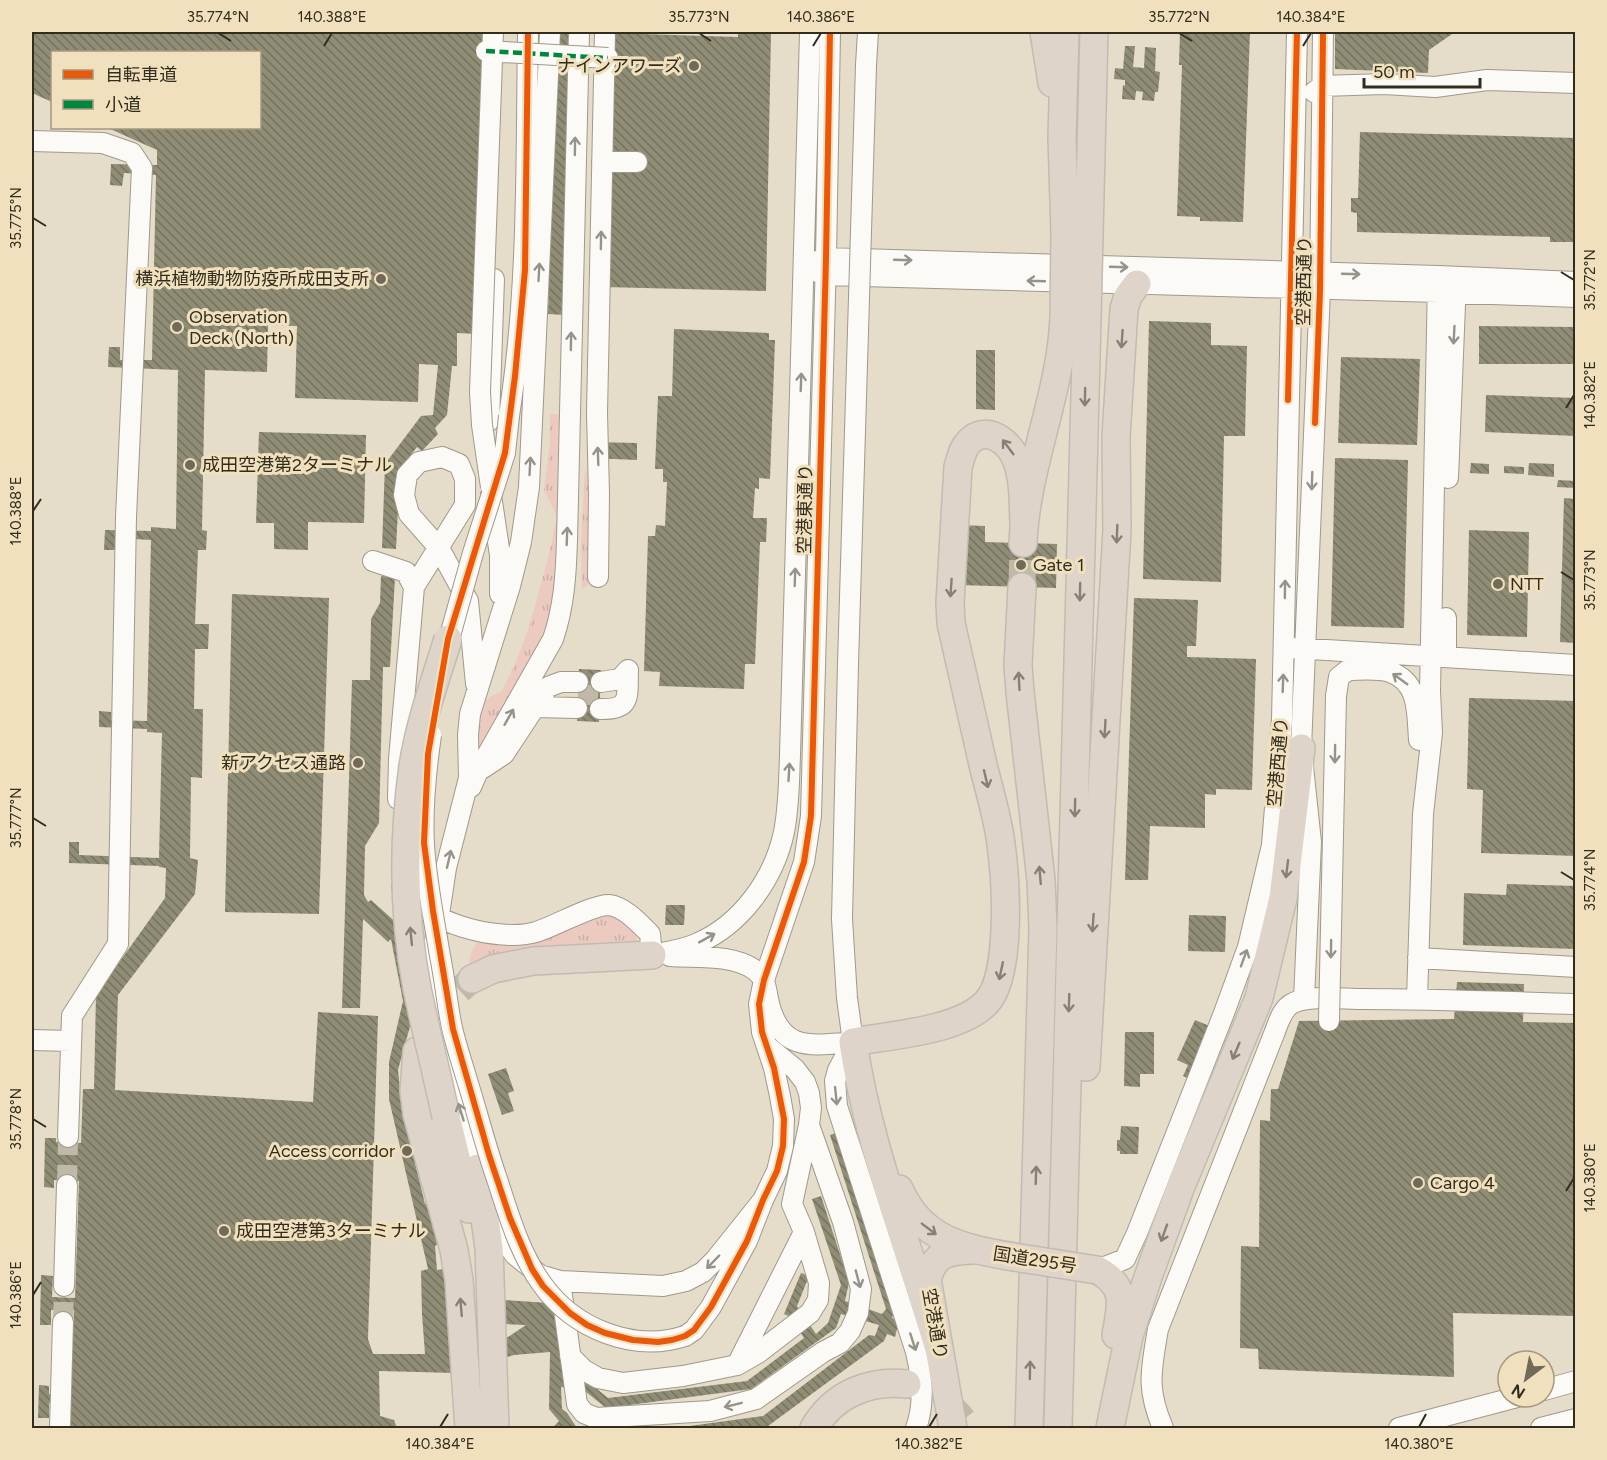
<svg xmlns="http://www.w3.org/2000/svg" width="1607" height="1460" font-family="Figtree,'Noto Sans JP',sans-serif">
  <defs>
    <pattern id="grass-tufts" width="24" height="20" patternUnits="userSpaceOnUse" patternTransform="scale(1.5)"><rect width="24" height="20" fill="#eccac0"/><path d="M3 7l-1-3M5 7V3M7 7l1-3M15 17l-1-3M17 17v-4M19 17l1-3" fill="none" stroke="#cbaea5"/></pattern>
    <pattern id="building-back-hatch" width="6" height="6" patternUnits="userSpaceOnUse" patternTransform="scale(1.5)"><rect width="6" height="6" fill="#8f8d75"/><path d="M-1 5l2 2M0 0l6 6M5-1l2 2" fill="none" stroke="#75735f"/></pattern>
  </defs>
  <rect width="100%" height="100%" fill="#e5dcc9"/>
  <path fill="url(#grass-tufts)" d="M550 414H561L556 615 478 752C473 725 473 702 502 691L517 659 528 630 549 555 557 516 544 491 550 443Z
    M585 470 592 481 593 571 588 584 582 590 581 540Z
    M611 911 635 927 637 946 468 967 470 956 477 941 466 936Z"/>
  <path fill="url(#building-back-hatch)" d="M32 32H487L479 334 457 333V366H452L447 415 435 428 438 434 422 451 417 447 400 469 396 549 382 548 385 464 421 416 433 415 438 365 419 364 418 402 295 398 297 326 268 325 267 372 205 370 202 530 207 531 206 550H198L195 624H209L208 649H195L194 709H203L202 778 191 777 190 858 198 860 195 894 118 995 115 1090 313 1102 318 1012 378 1016 368 1339 373 1354H425L422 1314 421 1271 428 1269 389 1099V1062L403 1001 391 939 388 942 363 919 360 1008H342L352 680H370L371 619 380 603 381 576 395 577 390 667H383L379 823 365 846 364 895 368 902 371 900 400 926 414 1012 398 1070 402 1109 425 1204 430 1202 439 1243 435 1246 437 1270 444 1269 451 1314 452 1355 508 1337 526 1325 505 1324 504 1300 563 1304 562 1374 586 1380 608 1398 747 1381 804 1338 791 1317 784 1314 801 1273 809 1276 797 1306 816 1334 828 1323 841 1285 812 1199 821 1196 849 1282 845 1301 882 1314 886 1309 830 1135 839 1132 896 1306 892 1318 899 1321 895 1337 887 1334 884 1341 768 1426 749 1428 682 1427 763 1416 869 1335 875 1336 879 1325 841 1314 836 1328 751 1389 606 1408 585 1391 561 1387 562 1409 567 1413 577 1428H552L559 1421 549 1409 550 1352 514 1355 455 1373 379 1371 380 1416 394 1420 397 1428H70L71 1403H49V1418H38L39 1385 49 1386V1394L71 1395 74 1310H51V1325H40L41 1275 53 1276 52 1297 75 1298 79 1181 54 1180V1188L44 1187 45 1138H56V1142L81 1143 83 1089H94L96 995 165 898 166 868 159 867V866L69 863V842H79V855L159 858 162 733 147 732V729L99 727V711L111 712V720L147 721 151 540 116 538V550H104L105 530 151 531V527L176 529 178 370 108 367 109 347H120V360H152L156 175 124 173 122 186 110 185 111 164 157 165V150L108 128H260V52H52V102L32 93Z
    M556 32H572L565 315 548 314Z
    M738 32H771L766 291 604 287 609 33 738 37Z
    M1180 32H1250L1243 222 1200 221V217L1177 216 1182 65H1179Z
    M1335 32H1455L1429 50 1428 73 1335 69Z
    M1125 46H1135L1133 67 1144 68 1145 47 1156 48 1155 71 1160 72 1158 92H1155L1154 101 1142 100 1143 92 1136 91 1135 100 1122 99 1123 85 1125 86V80L1114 79 1115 68 1123 69Z
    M1360 132 1576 138V242H1550V237L1357 232V213L1351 212V198H1358Z
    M1149 321 1211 323V345L1247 346 1245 436H1224L1221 582 1143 579Z
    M1479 326 1576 327V364H1479Z
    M674 329 769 333V340H775L770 479 759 478V489L755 488 754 504 753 518H767L766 542H760L755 664H745L744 689 659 686 660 672 644 671 648 536H655L656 525 665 526 667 482H663V469H655L658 396H672Z
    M976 350H995V410L976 409Z
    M1341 357 1420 359 1417 445 1338 443Z
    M1486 395 1576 398V436L1485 432Z
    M259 432 366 435 364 523 308 522V550L274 549V523H256Z
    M591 442 637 443V460L591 458Z
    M1335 458 1408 460 1404 628 1331 626Z
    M1471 463 1489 464V474L1470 473Z
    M1529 463 1554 464V477L1528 475Z
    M1504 466 1524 467V474L1504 473Z
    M1558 480 1576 481V488L1557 487Z
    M1564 498 1576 499V643L1560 642Z
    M959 525 985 526V542L1057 544 1056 588 958 585Z
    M1469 530 1529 532 1527 637 1467 635Z
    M232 594 329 598 319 914 225 912Z
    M1134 598 1198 600 1196 646H1187V657L1256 659 1252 790 1216 789V795L1205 794V828L1150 826 1148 880H1125Z
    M579 669 601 670 599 722 577 721Z
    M1469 698 1576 701V856L1481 853 1483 790 1467 789Z
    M1507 884 1576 886V949L1463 945 1464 893 1506 895Z
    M666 905H685L684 925H665Z
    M1189 915 1226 916 1225 952 1188 951Z
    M1457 982 1524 984 1523 1022 1576 1023V1316L1453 1313 1454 1377 1259 1369 1258 1349 1240 1348 1241 1246 1259 1247 1260 1120 1270 1121 1271 1089H1278L1299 1021 1454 1019Z
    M1195 1020 1212 1027 1190 1079 1183 1076 1188 1065 1177 1060Z
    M1125 1032H1154V1074H1140V1087L1124 1086Z
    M506 1068 514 1091 508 1093 514 1111 502 1115 488 1074Z
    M1121 1126 1139 1127 1138 1154H1120V1151H1117V1140H1120Z"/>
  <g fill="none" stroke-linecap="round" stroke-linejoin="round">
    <path stroke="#c1b9a7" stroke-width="20" stroke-dasharray="20 10" stroke-linecap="butt" d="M578 695H600
      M67 1185 68 1137
      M63 1322 64 1286"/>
    <path stroke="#c1b9a7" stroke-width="27" stroke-dasharray="27 14" stroke-linecap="butt" d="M1022 587 1023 543
      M433 1021 441 1007 472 979
      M907 1384C933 1390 954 1405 969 1428"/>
    <g stroke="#a0998b" stroke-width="22">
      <path id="minor" d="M866 65 868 32
        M1314 92 1322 86 1384 84 1435 87 1487 80 1576 83
        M32 141 103 143 132 153 142 168 126 517 118 944 72 1016 68 1137
        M602 162H637
        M815 262 826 258 1438 276 1576 282
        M815 271 825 275 1438 292 1576 297
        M509 416C529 288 526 160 528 32
        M489 421 494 279
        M1448 478 1456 280
        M491 495 500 555V594
        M373 561 406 572 414 587
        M598 577 599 494 597 413 605 32
        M1446 618V657
        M1293 648 1576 665
        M848 664 842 919 847 998 853 1042 838 1070 835 1081 837 1106 916 1352C922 1378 925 1403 916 1428
        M601 682 620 679 628 670
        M1336 696 1339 677 1348 670C1360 670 1378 668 1390 672 1420 682 1417 714 1419 740
        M535 707 577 708
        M600 709C632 710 627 697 628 670
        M483 768 504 754 548 687 561 682H578
        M471 787 478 771 553 639C564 607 566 575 567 540L579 32
        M398 799 399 759 414 587 465 505V479L459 464 442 457 419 462 407 475 404 495 409 514 439 548 468 601 476 684
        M402 887C422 922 498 943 536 932 553 927 594 904 609 905 625 907 640 924 650 934L652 955
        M652 955C667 952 682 950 696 944 741 925 774 879 784 832 789 807 789 780 790 755L810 32
        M670 956C697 958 732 954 755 970 765 978 766 987 768 999 779 1052 809 1046 853 1042
        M1418 958 1576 967
        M1304 999 1311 842 1301 748 1320 290 1323 32
        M1417 999 1423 814 1432 733 1430 691 1438 279
        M32 1040 71 1041
        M482 1180 444 1049 434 998 432 961 446 868 469 778 468 735 470 714 510 586 521 542 529 487 550 32
        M493 1210 500 1233 515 1255 540 1275 560 1281 663 1286 686 1281 703 1272 715 1260 763 1200
        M1097 1270 1125 1259 1137 1233 1224 1013 1248 947 1272 845 1282 720 1297 32
        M64 1286 67 1185
        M562 1295 577 1404 584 1413 596 1418 710 1411 756 1399 823 1352 840 1343 850 1331 858 1313 861 1289 843 1222 809 1125
        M685 1336 694 1330 711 1307 747 1241 763 1200 777 1171 783 1146 784 1119 780 1096 774 1068 762 1032 759 1004 764 980 804 862 811 816 826 258 830 32
        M570 1356 584 1370 598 1378 623 1383 683 1376 737 1365 758 1353 810 1313 818 1300 819 1283 804 1232 792 1204 809 1125 811 1108 809 1093 805 1082 795 1069 767 1046
        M737 1365 804 1232
        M1544 1390 1576 1381
        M60 1428 63 1322
        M1163 1428C1146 1388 1151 1371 1158 1329L1274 1034C1278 1024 1282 1008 1293 1003 1309 995 1342 999 1361 999 1432 999 1504 1002 1576 1004
        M1399 1428 1517 1397
        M1541 1428 1576 1419"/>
    </g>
    <g stroke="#c1bcb3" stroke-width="30">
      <path id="highway" d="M1044 32 1052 83
        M1065 32 1062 137 1065 233
        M1089 234 1094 32
        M1023 543C1026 467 1061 394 1064 317
        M1022 587 1018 665 1020 692 1041 880 1043 928 1029 1428
        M472 979 493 969 533 961 652 955
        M853 1042C891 1035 959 1031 986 1003 1012 977 1006 880 1001 844 998 819 990 793 984 769 973 720 962 671 951 623L950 603 958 467C961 458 962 449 969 442 985 424 1009 441 1016 459 1024 478 1023 502 1024 523
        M853 1042C868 1146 909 1246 938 1346
        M417 1051 414 1091 417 1114 454 1250 459 1280 469 1428
        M1086 1067 1117 530 1116 437 1124 309 1128 296 1137 284
        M446 1117 469 1209
        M478 1168 489 1248 495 1428
        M899 1189C922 1241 963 1248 1014 1257
        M1097 1270C1128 1286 1121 1306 1116 1335
        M814 1428C834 1394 869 1380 907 1384
        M953 1428 927 1279C935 1253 947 1251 972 1250
        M1058 1428 1087 318
        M1110 1428 1129 1336 1148 1277 1181 1186 1259 998 1283 898 1301 748"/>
    </g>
    <use href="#minor" stroke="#fbfaf7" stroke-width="20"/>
    <use href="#highway" stroke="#dfd4c9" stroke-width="27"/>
    <g stroke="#a0998b" stroke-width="22" stroke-linecap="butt">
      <path id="minor-bridge" d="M486 51 608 58
        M491 487 482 425 480 392 493 32
        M446 650 473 553 505 453 509 416
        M848 664 866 65
        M431 735C426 770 422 808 424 844 426 881 434 919 440 956 445 980 447 1004 452 1028 456 1045 462 1063 467 1080 477 1112 485 1144 496 1176 508 1212 519 1253 542 1284 573 1328 633 1353 685 1336
        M1329 1021 1336 696"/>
    </g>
    <g stroke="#c1bcb3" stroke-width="30" stroke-linecap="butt">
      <path id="highway-bridge" d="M1064 317 1065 233
        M1087 318 1089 234
        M446 1117C437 1074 426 1032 417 988 403 916 403 839 413 766 420 722 435 681 448 639
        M1014 1257 1097 1270"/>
    </g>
    <use href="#minor-bridge" stroke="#fbfaf7" stroke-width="20"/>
    <use href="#highway-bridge" stroke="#dfd4c9" stroke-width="27"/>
    <path stroke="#00873e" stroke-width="4.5" stroke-dasharray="9 4.5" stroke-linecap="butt" d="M486 51 608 58"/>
    <g stroke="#f1e0bd" stroke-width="10">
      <path id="cycleway" d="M528 32 525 270 515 376 505 453 448 639 428 754 424 843 433 911 453 1029 489 1155 510 1218 532 1269 543 1286 570 1313 587 1325 605 1333 633 1340 658 1342 672 1340 685 1336 694 1330 711 1307 747 1241 763 1200 777 1171 783 1146 784 1119 774 1068 762 1032 759 1004 764 980 804 862 811 816 826 258 830 32
        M1288 400 1297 32
        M1315 423 1320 290 1323 32"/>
    </g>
    <use href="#cycleway" stroke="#e8590c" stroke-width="6"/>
  </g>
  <defs><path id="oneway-shaft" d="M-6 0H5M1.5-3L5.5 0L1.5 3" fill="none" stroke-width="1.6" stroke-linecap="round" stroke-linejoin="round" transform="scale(1.5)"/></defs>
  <g stroke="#96938b">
    <use href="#oneway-shaft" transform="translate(575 146) rotate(-89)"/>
    <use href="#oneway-shaft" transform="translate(601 240) rotate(-89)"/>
    <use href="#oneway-shaft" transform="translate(903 260) rotate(2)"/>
    <use href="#oneway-shaft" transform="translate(1119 267) rotate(2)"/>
    <use href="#oneway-shaft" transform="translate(539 272) rotate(-87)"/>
    <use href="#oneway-shaft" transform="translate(1351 274) rotate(2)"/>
    <use href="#oneway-shaft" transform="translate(1036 281) rotate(-178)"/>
    <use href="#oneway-shaft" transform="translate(1454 335) rotate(93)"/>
    <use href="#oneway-shaft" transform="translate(571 341) rotate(-89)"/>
    <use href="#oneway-shaft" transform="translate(801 382) rotate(-88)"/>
    <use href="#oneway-shaft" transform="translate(598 456) rotate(-92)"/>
    <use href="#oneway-shaft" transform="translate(530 466) rotate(-87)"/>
    <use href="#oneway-shaft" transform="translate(1312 481) rotate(92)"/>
    <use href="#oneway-shaft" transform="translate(567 536) rotate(-88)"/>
    <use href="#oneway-shaft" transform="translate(795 577) rotate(-88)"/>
    <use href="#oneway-shaft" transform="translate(1285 589) rotate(-89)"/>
    <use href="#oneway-shaft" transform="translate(1400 679) rotate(-144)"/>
    <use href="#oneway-shaft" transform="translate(1283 683) rotate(-88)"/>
    <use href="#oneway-shaft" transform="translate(509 717) rotate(-60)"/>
    <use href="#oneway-shaft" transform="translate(1335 754) rotate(91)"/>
    <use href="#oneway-shaft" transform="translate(789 772) rotate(-87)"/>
    <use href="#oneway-shaft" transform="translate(449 859) rotate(-77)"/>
    <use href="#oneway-shaft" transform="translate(707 938) rotate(-29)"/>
    <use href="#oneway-shaft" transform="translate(1331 949) rotate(91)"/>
    <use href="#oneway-shaft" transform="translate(1244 958) rotate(-70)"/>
    <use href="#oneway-shaft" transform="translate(836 1096) rotate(84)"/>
    <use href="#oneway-shaft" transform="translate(461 1112) rotate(-107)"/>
    <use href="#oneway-shaft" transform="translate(713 1262) rotate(134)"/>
    <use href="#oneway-shaft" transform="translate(858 1279) rotate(75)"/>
    <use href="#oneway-shaft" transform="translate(913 1342) rotate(72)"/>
    <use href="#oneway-shaft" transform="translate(733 1405) rotate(166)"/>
  </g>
  <g stroke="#888074">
    <use href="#oneway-shaft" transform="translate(1122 339) rotate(94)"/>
    <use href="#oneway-shaft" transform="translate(1085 397) rotate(91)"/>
    <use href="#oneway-shaft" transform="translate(1008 447) rotate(-127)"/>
    <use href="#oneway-shaft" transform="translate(1117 534) rotate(92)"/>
    <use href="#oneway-shaft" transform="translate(951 588) rotate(94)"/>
    <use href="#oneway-shaft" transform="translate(1080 592) rotate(91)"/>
    <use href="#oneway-shaft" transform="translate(1019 681) rotate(-93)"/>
    <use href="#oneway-shaft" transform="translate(1105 729) rotate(93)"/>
    <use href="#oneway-shaft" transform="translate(986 779) rotate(77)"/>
    <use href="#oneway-shaft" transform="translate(1075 808) rotate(91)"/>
    <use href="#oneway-shaft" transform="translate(1287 869) rotate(97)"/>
    <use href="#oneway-shaft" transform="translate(1040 875) rotate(-95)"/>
    <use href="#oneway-shaft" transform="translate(1093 923) rotate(94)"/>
    <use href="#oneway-shaft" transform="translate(411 936) rotate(-96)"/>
    <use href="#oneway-shaft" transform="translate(1001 971) rotate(102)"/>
    <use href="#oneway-shaft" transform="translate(1069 1003) rotate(92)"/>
    <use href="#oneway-shaft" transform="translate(1236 1051) rotate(113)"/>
    <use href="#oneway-shaft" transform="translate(1036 1175) rotate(-88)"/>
    <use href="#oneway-shaft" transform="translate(929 1229) rotate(37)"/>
    <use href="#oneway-shaft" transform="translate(1164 1233) rotate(110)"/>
    <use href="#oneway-shaft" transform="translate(461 1307) rotate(-95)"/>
    <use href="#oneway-shaft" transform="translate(1030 1370) rotate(-89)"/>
  </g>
  <path fill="none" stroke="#322c1f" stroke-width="2" d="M218 33 231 41M699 33 711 41M1179 33 1192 41M324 46 332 33M813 46 821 33M1303 46 1311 33M33 218 46 226M1561 272 1574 280M1566 408 1574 395M33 511 41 499M1561 572 1574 580M33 818 46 826M1561 872 1574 880M33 1119 46 1127M1566 1191 1574 1178M33 1295 41 1282M440 1427 448 1414M929 1427 937 1414M1419 1427 1426 1414"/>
  <g fill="#716a5a" stroke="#f1e0bd" stroke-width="2">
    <circle cx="694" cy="66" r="6"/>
    <circle cx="381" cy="279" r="6"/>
    <circle cx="177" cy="327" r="6"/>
    <circle cx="190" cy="465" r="6"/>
    <circle cx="1021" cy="565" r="6"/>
    <circle cx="1498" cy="584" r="6"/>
    <circle cx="358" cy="763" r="6"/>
    <circle cx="407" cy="1151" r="6"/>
    <circle cx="1418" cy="1183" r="6"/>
    <circle cx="224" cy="1231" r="6"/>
  </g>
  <g text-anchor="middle" stroke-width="6" stroke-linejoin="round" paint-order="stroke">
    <g font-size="18" fill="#322c1f" stroke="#f1e0bd" text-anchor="start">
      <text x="682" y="72" text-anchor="end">ナインアワーズ</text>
      <text x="369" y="285" text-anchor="end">横浜植物動物防疫所成田支所</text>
      <text x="189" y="323">Observation<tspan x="189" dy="21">Deck (North)</tspan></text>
      <text x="202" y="471">成田空港第2ターミナル</text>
      <text x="1033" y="571">Gate 1</text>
      <text x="1510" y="590">NTT</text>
      <text x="346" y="769" text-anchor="end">新アクセス通路</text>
      <text x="395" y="1157" text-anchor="end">Access corridor</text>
      <text x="1430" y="1189">Cargo 4</text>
      <text x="236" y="1237">成田空港第3ターミナル</text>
    </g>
    <g font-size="18" fill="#322c1f" stroke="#f1e0bd">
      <text transform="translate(1304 281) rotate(-89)" y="6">空港西通り</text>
      <text transform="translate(805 509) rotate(-89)" y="6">空港東通り</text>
      <text transform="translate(1278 762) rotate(-85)" y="6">空港西通り</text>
      <text transform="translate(1035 1260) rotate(9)" y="6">国道295号</text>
      <text transform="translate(935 1324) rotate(80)" y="6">空港通り</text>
    </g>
  </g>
  <rect width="1607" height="1460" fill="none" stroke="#f1e0bd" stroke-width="66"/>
  <rect x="51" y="51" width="210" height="78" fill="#f1e0bd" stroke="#a5987e" stroke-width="1.5"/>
  <rect x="63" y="70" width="30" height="9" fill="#e8590c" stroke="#a5987e" stroke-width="1.5"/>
  <text x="105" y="81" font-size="18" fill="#322c1f">自転車道</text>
  <rect x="63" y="100" width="30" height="9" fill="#00873e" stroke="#a5987e" stroke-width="1.5"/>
  <text x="105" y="111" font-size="18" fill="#322c1f">小道</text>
  <g transform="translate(1526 1379) rotate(212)"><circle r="28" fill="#f1e0bd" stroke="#a5987e" stroke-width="1.5"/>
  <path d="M0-4.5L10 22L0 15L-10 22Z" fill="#716a5a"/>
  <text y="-9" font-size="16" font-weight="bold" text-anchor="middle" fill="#322c1f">N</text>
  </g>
  <path d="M1364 78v9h116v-9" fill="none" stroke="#322c1f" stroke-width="3"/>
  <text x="1373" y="78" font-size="18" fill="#322c1f" stroke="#f1e0bd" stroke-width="4.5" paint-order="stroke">50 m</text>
  <rect x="33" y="33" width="1541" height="1394" fill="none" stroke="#322c1f" stroke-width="2"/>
  <g font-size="15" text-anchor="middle" fill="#322c1f">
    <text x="218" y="22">35.774°N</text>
    <text x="332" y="22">140.388°E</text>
    <text x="699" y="22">35.773°N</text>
    <text x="821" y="22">140.386°E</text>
    <text x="1179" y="22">35.772°N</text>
    <text x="1311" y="22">140.384°E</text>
    <text transform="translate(16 218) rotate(-90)" y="5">35.775°N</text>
    <text transform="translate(1590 280) rotate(-90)" y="5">35.772°N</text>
    <text transform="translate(1590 395) rotate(-90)" y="5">140.382°E</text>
    <text transform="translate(16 511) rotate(-90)" y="5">140.388°E</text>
    <text transform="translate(1590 580) rotate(-90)" y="5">35.773°N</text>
    <text transform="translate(16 818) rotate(-90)" y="5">35.777°N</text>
    <text transform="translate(1590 880) rotate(-90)" y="5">35.774°N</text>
    <text transform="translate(16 1119) rotate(-90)" y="5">35.778°N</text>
    <text transform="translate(1590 1178) rotate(-90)" y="5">140.380°E</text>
    <text transform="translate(16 1295) rotate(-90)" y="5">140.386°E</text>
    <text x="440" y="1449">140.384°E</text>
    <text x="929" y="1449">140.382°E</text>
    <text x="1419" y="1449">140.380°E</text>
  </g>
</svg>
